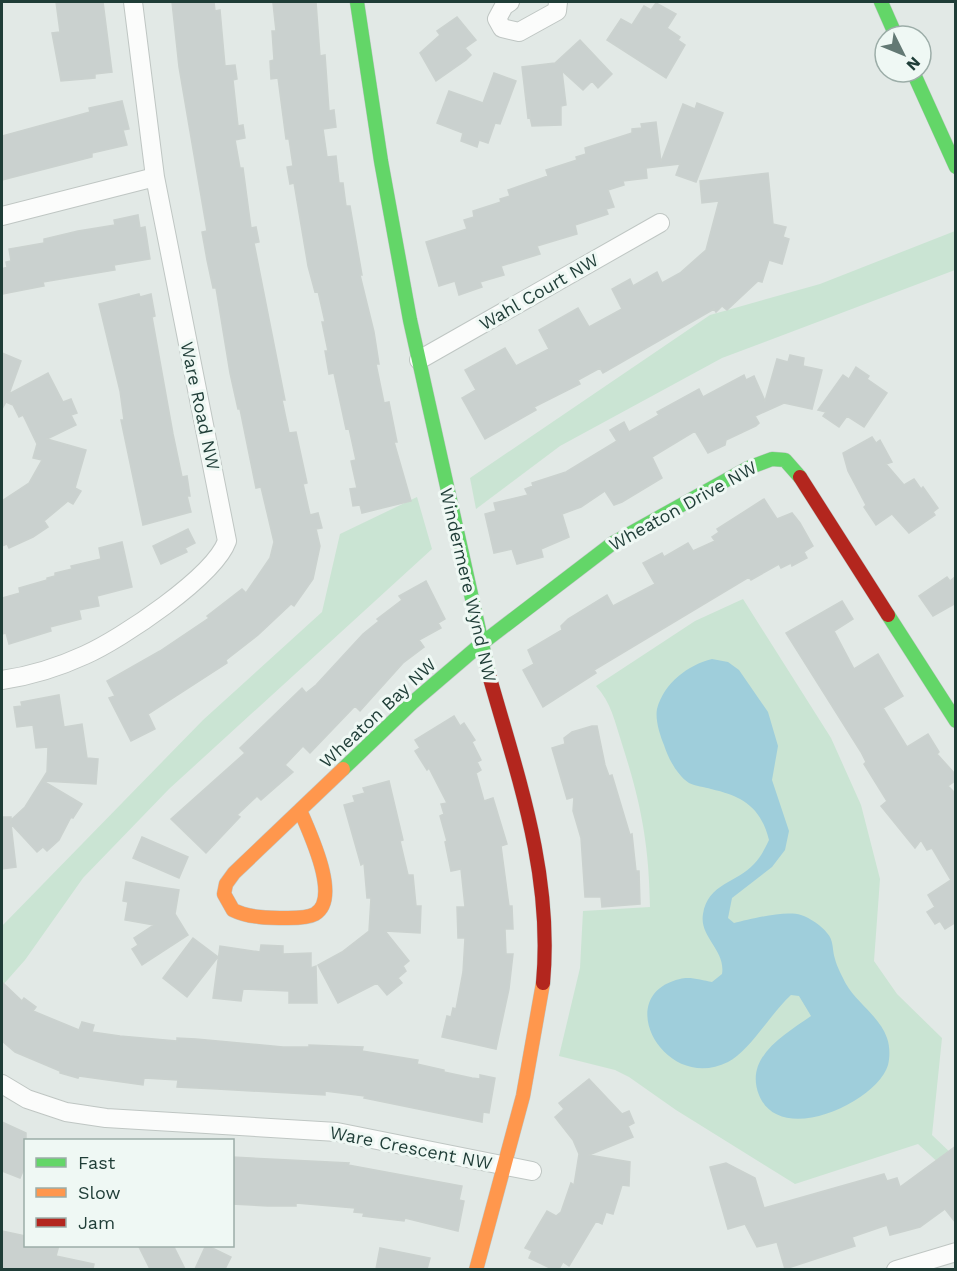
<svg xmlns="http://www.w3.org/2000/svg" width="957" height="1271" font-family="'Work Sans',sans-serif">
  <rect width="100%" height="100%" fill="#e2e9e6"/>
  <path fill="#cae4d3" d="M955 231V270L722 358 560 446 476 509 470 478 710 315 820 284Z
    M417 497 432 549 169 789 83 878 25 960 2 986V926L203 720 322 612 340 534Z
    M743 599 831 738 861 805 880 879 874 961 897 994 942 1038 932 1135 955 1157V1178L918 1144 795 1184 676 1110 629 1077 615 1070 559 1056 580 968 583 911 650 907C649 844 641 803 622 744 615 722 611 702 596 686L695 621Z"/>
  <path fill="#9fcedb" d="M712 659 728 662 739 670 768 712 778 746 772 780 789 831 785 850 772 867 732 898 728 918 734 923C751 919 785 910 801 915 810 918 822 926 827 933 834 940 832 950 835 959 837 967 842 976 846 984 857 1003 880 1017 887 1038 890 1046 890 1057 888 1065 878 1101 780 1148 759 1095 744 1057 784 1035 811 1016L799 996 791 995C770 1014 750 1051 728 1062 665 1094 610 995 680 979 689 976 702 980 712 982L722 974C726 950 699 937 703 914 708 883 737 883 754 864 761 857 765 848 769 840 761 807 742 796 711 789 705 787 695 786 689 783 677 775 668 758 664 745 660 735 655 720 657 709 664 683 688 665 712 659Z"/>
  <path fill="#cad1cf" stroke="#cbd2cf" stroke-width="1.5" d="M56 2H103L112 72 95 74V78L61 81 52 33 60 32Z
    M172 2H214L215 11 220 10 225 66 235 65 237 79 233 80 238 126 243 125 245 138 235 140 240 168H243L251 228 256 227 259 242 254 243 285 400H282L289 433 296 432 307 483 303 484 310 515 318 513 322 528 316 529 320 546 313 579 294 606 291 604 258 635 226 660 227 663 148 714 155 729 131 741 109 698 115 696 107 681 160 651 209 618 207 616 242 589 246 593 270 558 274 542 261 487 256 488 240 409H238L230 373 216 288H213L207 260 202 232 207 231 179 67Z
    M290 2H316L320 56 325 55 329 111 334 110 336 127 323 129 327 157 336 156 339 183H343L346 206H350L362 275H360L374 332 379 364H376L384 403 389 402 397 442H394L411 501 362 513 360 505 353 506 350 489 357 488 351 461 356 460 349 428 346 429 334 373 329 374 325 351H328L322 322H325L318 291 315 292 308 266 294 183 290 184 287 167 293 166 289 139H286L278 78 271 79 270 61 274 60 272 31H276L273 3Z
    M656 3 676 14 667 28 680 37 678 40 685 45 666 78 607 40 621 19 632 25 644 6 651 10Z
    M457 17 476 40 465 48 471 55 466 60 436 81 420 53 440 35 437 31Z
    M580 40 612 74 598 88 592 81 583 90 562 71 566 105 561 106V125L532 126 530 117 528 118 522 67 555 63Z
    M494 73 516 81 500 124 495 123 488 143 479 140 477 147 461 141 463 133 437 123 449 91 483 103Z
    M122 101 129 129 123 130 127 145 92 153V157L2 180V136L90 112 89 108Z
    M697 103 723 113 696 182 676 175 680 164 646 168 647 178 623 181 624 185 608 190 614 207 606 209 608 214 575 225 577 234 537 246 540 254 501 266 504 275 480 282 482 287 459 295 455 281 439 286 426 242 467 229 464 220 474 217 473 211 501 202 500 199 510 196 508 190 548 176 546 170 577 160 576 157 586 154 585 148 632 133V129L642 128 641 124 656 122 661 162 683 104 695 109Z
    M768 173 773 224 786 227 783 237 789 239 782 264 769 260 762 282 758 281 727 310 722 306 716 312 714 309 603 373 600 368 578 380 580 384 534 407 536 410 485 439 462 398 476 390 465 370 505 348 516 366 549 349 539 330 578 308 589 327 622 309 612 289 630 279 633 286 657 272 662 283 680 273 706 250 719 201 702 203 700 181Z
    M138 215 140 228 145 227 150 259 114 265 115 270 43 282 44 286 2 294V269L7 267 6 262 11 261 9 249 44 243V239L78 231 115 225 114 220Z
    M139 294 140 297 151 294 155 316 152 317 173 434 182 477 187 476 190 496H187L191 512 143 525 121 420H124L120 391 99 304Z
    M2 353 21 361 9 394 48 373 63 402 71 399 77 413 71 415 76 425 47 439 86 450 75 488 81 491 73 504 68 501 44 521 48 527 33 537 9 548 7 544 2 546V501L29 483 42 460 33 458 37 444 23 415 19 417 13 405 6 402 2 409Z
    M790 355 804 358 803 366 822 370 812 409 784 403 755 416 759 423 756 426 726 440 725 445 708 453 695 431 652 457 662 478 622 502 614 505 605 491 581 507 562 514 569 537 541 549 543 557 517 564 512 549 494 553 485 514 496 511 494 503 528 495 525 489 533 486 532 483 566 472 617 441 610 430 624 422 629 432 659 415 657 412 699 389 703 397 744 375 746 380 754 376 765 401 777 359 788 362Z
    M856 367 869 376 867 379 887 393 864 427 847 416 839 427 823 416 826 412 818 410 843 375 849 379Z
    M872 437 876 443 880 440 892 462 886 464 904 485 914 479 921 489 923 487 938 508 933 512 935 515 909 533 892 514 876 525 864 507 866 505 848 471 843 453Z
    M764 499 777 519 792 513 800 523 813 546 804 552 807 558 792 566 791 563 781 568 779 564 751 580 749 577 594 670 596 673 543 707 525 674 523 670 534 664 528 650 562 630 561 626 568 619 607 595 613 606 655 584 643 563 662 553 664 557 688 543 693 551 715 541 712 537 719 532 717 529Z
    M188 529 195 543 185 548 187 552 161 564 153 546Z
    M122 542 132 587 97 596 99 606 79 610 81 619 50 627 51 631 9 644 6 633 2 634V598L20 593 19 588 47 580V578L55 576V573L72 569 71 566 101 559 99 548Z
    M956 576V603L933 616 919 596 947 577 950 581Z
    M426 581 445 619 438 623 441 628 419 640 424 647 403 663 360 711 355 706 310 753 303 746 285 765 293 772 261 800 257 796 237 815 240 817 206 853 171 819 245 753 240 748 302 688 306 693 316 685 363 634 379 621 377 619 402 600 399 596Z
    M842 601 853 619 834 631 854 669 878 654 903 696 883 708 907 747 928 734 939 752 937 754 956 775V780L948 786 956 794V922L945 929 940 921 935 924 927 912 935 907 928 895 951 880 932 848 927 850 921 840 915 848 881 806 887 801 864 764 866 762 861 752 786 633Z
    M59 695 64 727 82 724 87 758 98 759 96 784 43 781 82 804 73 818 71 817 59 840 47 851 43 847 37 852 11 824 16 867 2 869V817H11V820L25 807 47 772 48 747 36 748 33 725 17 727 14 707 22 706 21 702Z
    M454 716 460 726 464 723 475 740 472 742 481 760 477 762 481 770 476 773 484 801 493 798 507 844 501 846 509 906H512L513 929H505L506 954H513L509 989 496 1049 442 1037 447 1016 451 1017 453 1008 456 1009 463 972 465 938H458L457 907H465L461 869 451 871 445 842 447 841 440 816 444 814 441 804 447 803 429 768 427 770 415 751 420 748 415 740Z
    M592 726H597L605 765 609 776 612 775 630 835 632 834 636 871H639L640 904 602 907 601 897H585L581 838 573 811 574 797 567 799 552 748 565 744 564 738 572 732Z
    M389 781 403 840 400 841 408 875H413L416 906H421L420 933 385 931 409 961 403 966 406 971 398 978 402 983 387 995 377 983 338 1003 318 965 342 952 369 931 371 898H367L364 863 361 865 344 805 355 802 353 796 365 793 363 788Z
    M142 837 188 857 179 878 133 858Z
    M126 882 179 890 175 914 188 935 142 965 132 949 138 945 134 938 154 925 125 920 128 902 123 901Z
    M193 938 218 957 187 997 163 978Z
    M261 945 283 946V954L311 953V968L316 966 317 1003H289V991L243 989 241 1001 213 998 220 946 260 952Z
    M2 982 22 1001 24 998 36 1007 33 1011 79 1030 82 1022 94 1025 92 1032 120 1036 177 1041V1038L196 1039 283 1047H309V1045L363 1047 362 1051 418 1060 417 1064 444 1070V1072L472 1078 480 1079V1075L495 1078 489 1113 483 1112 482 1122 364 1098 365 1096 325 1091V1095L217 1089 177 1087 178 1080 144 1078 143 1085 79 1076 78 1078 60 1073V1071L15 1052 2 1041Z
    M589 1079 622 1114 629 1111 634 1123 628 1126 633 1137 589 1155 630 1162 629 1186 622 1185 613 1214 606 1212 602 1224 596 1221 569 1266 563 1262 559 1269H552L529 1258 532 1251 525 1248 547 1211 556 1216 561 1212 571 1183 574 1185 579 1154 573 1140 555 1117 564 1109 559 1103Z
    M2 1122 26 1133V1164L20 1178 2 1171Z
    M956 1146V1223L945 1209 920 1227 890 1235 887 1225 852 1237 855 1246 785 1269 777 1242 757 1247 745 1224 728 1229 710 1167 726 1163 755 1178 764 1208 884 1174 887 1181 897 1178 900 1187Z
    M232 1157 349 1163 348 1165 462 1186 459 1200 464 1201 458 1231 405 1218 404 1221 363 1216 364 1213 354 1212 355 1208 296 1203V1206H268L232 1204Z
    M2 1231 26 1236V1245H59L56 1256 94 1264 93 1269H2Z
    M138 1245H173L185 1269H150Z
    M206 1245 231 1257 225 1269H195Z
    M380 1248 430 1258 427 1269H376Z"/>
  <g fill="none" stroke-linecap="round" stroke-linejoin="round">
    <g stroke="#bfc6c3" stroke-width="20">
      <path id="street" d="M510 2 504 6 497 19 502 28 519 32 557 11 558 2
        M2 216 155 177
        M419 360 660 223
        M2 680C30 676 59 667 85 655 121 639 214 577 227 541L155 177 133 2
        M2 1084 27 1099 66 1112 106 1118 337 1132 532 1171
        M896 1270 956 1252"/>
    </g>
    <g stroke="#bec6c4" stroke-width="15">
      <path id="fast" d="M357 2 381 161 410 320 489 675
        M881 2 896 36
        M913 72 956 167
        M888 615 956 721
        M343 769 412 703 481 644 613 543 748 468 772 459 785 460 800 477"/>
    </g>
    <g stroke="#bec6c4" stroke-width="15">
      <path id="slow" d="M300 810C308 830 342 898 315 914 308 918 296 918 288 918 270 918 249 918 233 910L224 894 226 884 234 873 343 769
        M476 1270 523 1096 543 983"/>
    </g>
    <g stroke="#bec6c4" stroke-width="15">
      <path id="jam" d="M800 477 888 615
        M489 675C518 777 553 875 543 983"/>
    </g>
    <use href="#street" stroke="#fbfcfb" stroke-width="18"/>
    <use href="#fast" stroke="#63d668" stroke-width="14"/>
    <use href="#slow" stroke="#ff974d" stroke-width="14"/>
    <use href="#jam" stroke="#b3261e" stroke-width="14"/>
  </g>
  <g text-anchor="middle" stroke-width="6" stroke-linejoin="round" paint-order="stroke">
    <g font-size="18" fill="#1f3d37" stroke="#eff8f4">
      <text transform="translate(539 292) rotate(-30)" y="6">Wahl Court NW</text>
      <text transform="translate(200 406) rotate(78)" y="6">Ware Road NW</text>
      <text transform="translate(683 506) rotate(-29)" y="6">Wheaton Drive NW</text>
      <text transform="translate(468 585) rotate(77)" y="6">Windermere Wynd NW</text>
      <text transform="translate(378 713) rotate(-43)" y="6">Wheaton Bay NW</text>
      <text transform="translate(411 1148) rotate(11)" y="6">Ware Crescent NW</text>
    </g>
  </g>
  <rect width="957" height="1271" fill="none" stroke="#1f3d37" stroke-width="6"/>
  <rect x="24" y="1139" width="210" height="108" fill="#eff8f4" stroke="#9cada8" stroke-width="1.5"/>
  <rect x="36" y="1158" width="30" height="9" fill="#63d668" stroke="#9cada8" stroke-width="1.5"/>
  <text x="78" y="1169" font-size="18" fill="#1f3d37">Fast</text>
  <rect x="36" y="1188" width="30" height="9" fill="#ff974d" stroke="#9cada8" stroke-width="1.5"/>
  <text x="78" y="1199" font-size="18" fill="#1f3d37">Slow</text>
  <rect x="36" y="1218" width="30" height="9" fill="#b3261e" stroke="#9cada8" stroke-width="1.5"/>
  <text x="78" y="1229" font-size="18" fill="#1f3d37">Jam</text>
  <g transform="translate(903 54) rotate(133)"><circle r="28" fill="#eff8f4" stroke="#9cada8" stroke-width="1.5"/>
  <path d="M0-4.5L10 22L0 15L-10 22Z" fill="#637974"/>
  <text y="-9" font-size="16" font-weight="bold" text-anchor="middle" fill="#1f3d37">N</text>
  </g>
</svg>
